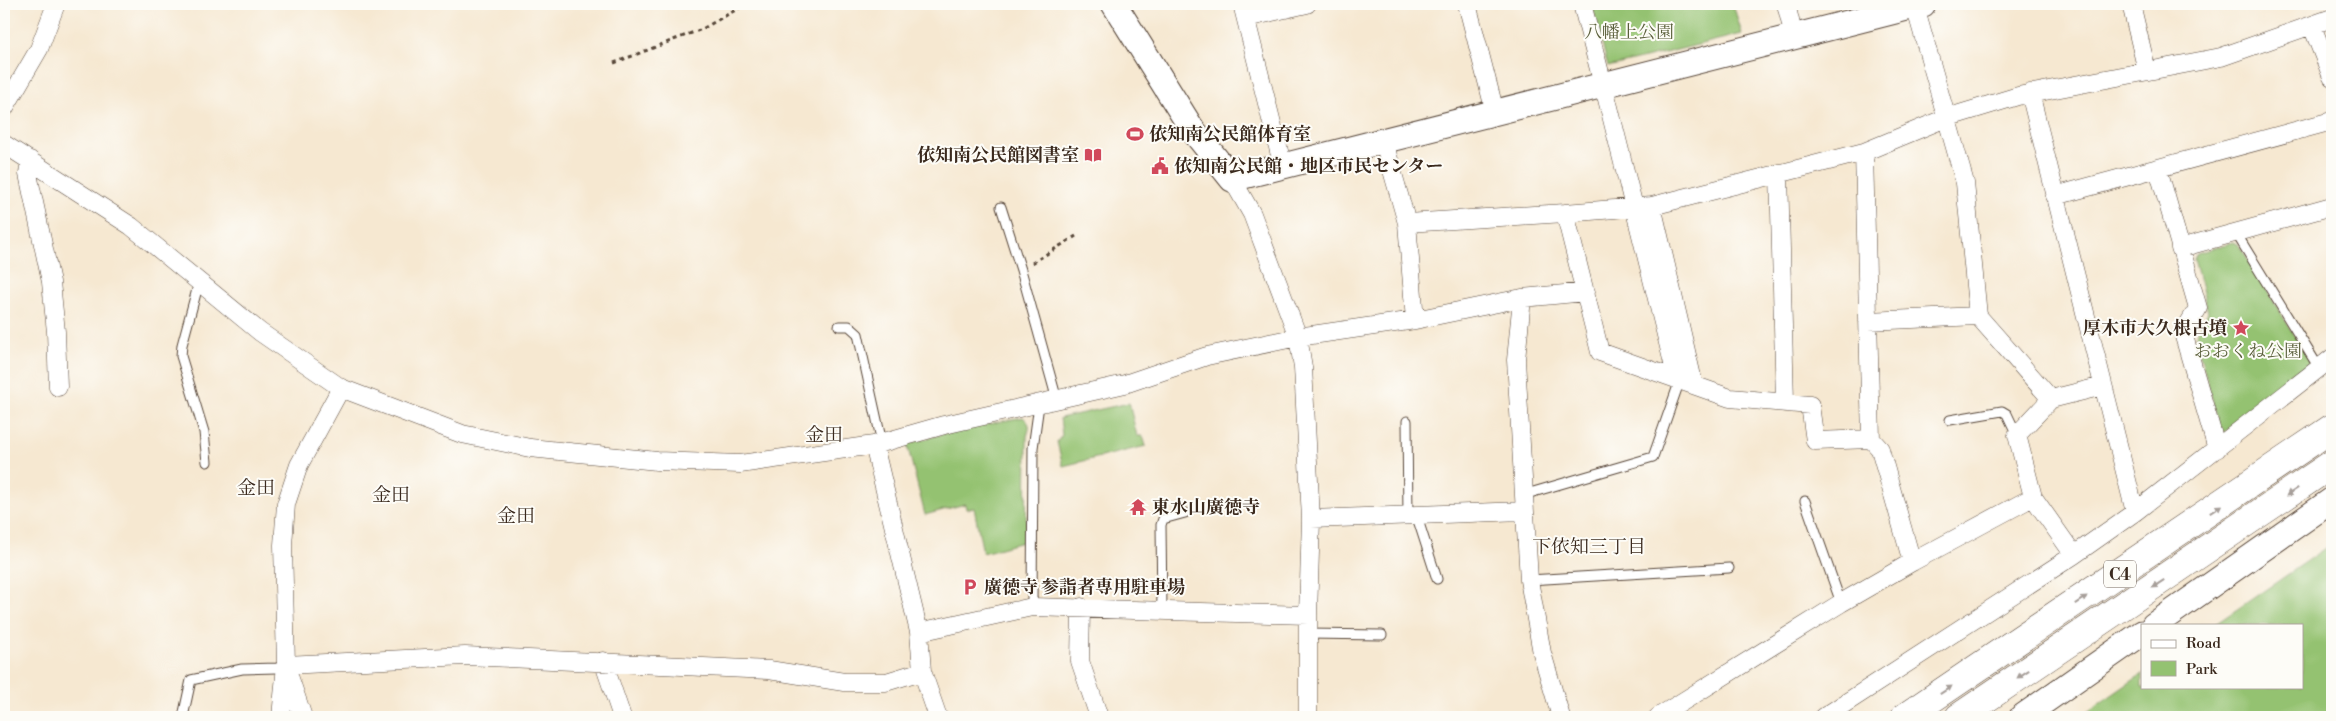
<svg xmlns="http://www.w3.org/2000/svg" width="2336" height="721" font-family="'Libre Bodoni','Noto Serif JP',serif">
  <rect width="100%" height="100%" fill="#fdfcf7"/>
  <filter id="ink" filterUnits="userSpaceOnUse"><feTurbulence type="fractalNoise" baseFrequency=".02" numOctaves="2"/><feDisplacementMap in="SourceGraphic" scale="10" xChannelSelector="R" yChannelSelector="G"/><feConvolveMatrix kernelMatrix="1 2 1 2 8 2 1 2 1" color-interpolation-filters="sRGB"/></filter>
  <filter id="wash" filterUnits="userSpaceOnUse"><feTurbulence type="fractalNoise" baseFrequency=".0096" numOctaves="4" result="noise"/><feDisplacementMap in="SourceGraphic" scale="20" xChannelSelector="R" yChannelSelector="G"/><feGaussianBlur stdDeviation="1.12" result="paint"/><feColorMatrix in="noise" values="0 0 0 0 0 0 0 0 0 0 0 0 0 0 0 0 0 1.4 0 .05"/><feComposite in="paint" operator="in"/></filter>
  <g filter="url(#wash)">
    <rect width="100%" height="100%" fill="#f6e8d1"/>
    <path fill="#94c271" stroke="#687648" d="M1592 4H1733L1742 34 1608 67Z
      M2233 242 2238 244 2310 360V367L2225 432 2221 431 2195 337 2208 312 2194 259 2197 253Z
      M1129 403 1137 436H1143L1146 446 1063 466 1057 442 1062 435 1060 418Z
      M1023 417C1031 424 1030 427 1027 436L1026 541 983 553 974 508 966 509 965 504 925 515 907 444 953 431Z
      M2332 544V717H2080L2142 674V687H2302V625H2214Z"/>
  </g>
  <g filter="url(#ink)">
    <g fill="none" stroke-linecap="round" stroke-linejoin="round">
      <g stroke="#574639" stroke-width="11">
        <path id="lane" d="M1001 207 1021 270 1057 400
          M2236 233 2319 368
          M199 282 182 345 181 356 204 432 207 462
          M839 326H849L858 334 882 443
          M1950 420 2002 411 2007 414 2017 435
          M1407 421 1408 517
          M1523 495 1653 457 1680 380
          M1805 501 1841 603
          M1417 517 1437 579
          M1529 580 1729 568
          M1032 607 1033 448 1039 405
          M1162 610 1161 525 1163 519 1185 513
          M1308 634 1382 635
          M183 717 191 680 242 669 277 668 286 665"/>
      </g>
      <g stroke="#574639" stroke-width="19">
        <path id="street" d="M1242 4 1283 167
          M1467 4 1495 112
          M1582 4 1600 73
          M1786 4 1794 37
          M2131 4 2147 71
          M1915 6 1965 183 1978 316 2051 399
          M1246 18 1307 4
          M2312 26 2332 77
          M2030 93 2135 512
          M1606 95 1677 379
          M4 109 39 49 56 4
          M1384 142 1407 223 1415 320
          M4 144 131 226 260 332 341 388 462 434 530 448 657 461 740 464 874 445 944 425 1125 384 1207 356 1298 337 1415 320 1522 298 1586 292
          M30 160 28 174 51 282 56 332 58 387
          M2158 169 2198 308 2183 333 2217 449
          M1779 173 1785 402
          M1232 179 1252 214 1298 337 1303 367 1311 519 1308 615V717
          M2055 196 2332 121
          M1652 206 1694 385
          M1565 213 1652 206 1864 152 1946 118 2018 96 2221 57 2332 18
          M1407 223 1565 213 1600 352 1730 398 1810 405 1815 441 1871 439 1864 152
          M2180 248 2332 206
          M1522 298 1516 360 1529 580 1542 653 1561 717
          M1868 321 1978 316
          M1871 439 1880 449 1912 562
          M874 445 919 632 922 671 938 717
          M1311 519 1523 511
          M2074 555 2033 497 2017 435 2051 399 2103 386
          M1081 607 1080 661 1099 717
          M919 632 1032 607 1308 615
          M603 661 622 717
          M286 665 465 656 769 670 844 682H886L922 671
          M288 673 303 717
          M281 717 286 665 283 545 286 504 299 465 341 388
          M1658 717 1841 603 1912 562 2033 497
          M1824 717 2074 555 2135 512 2332 358"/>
      </g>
      <g stroke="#574639" stroke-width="27">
        <path id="secondary" d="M1114 4 1192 129 1232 179 1923 4
          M2154 625 2332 500
          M2022 717 2142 633"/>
      </g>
      <g stroke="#574639" stroke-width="29">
        <path id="highway" d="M1905 717 2332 428
          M1959 717 2332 464"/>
      </g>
      <path stroke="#574639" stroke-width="3" stroke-dasharray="4 4" stroke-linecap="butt" d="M614 63 702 29 746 4
        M1032 263 1076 236"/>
      <use href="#lane" stroke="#fff" stroke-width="9"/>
      <use href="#street" stroke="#fff" stroke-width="18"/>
      <use href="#secondary" stroke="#fff" stroke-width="25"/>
      <use href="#highway" stroke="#fff" stroke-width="28"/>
    </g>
    <defs><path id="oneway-solid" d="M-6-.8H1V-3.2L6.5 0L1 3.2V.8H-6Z" transform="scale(1.25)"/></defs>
    <g fill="#a79f9a">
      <use href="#oneway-solid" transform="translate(2292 492) rotate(146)"/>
      <use href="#oneway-solid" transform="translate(2216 509) rotate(-34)"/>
      <use href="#oneway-solid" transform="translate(2158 584) rotate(146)"/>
      <use href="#oneway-solid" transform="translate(2081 600) rotate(-34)"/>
      <use href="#oneway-solid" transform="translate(2023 674) rotate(146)"/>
      <use href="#oneway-solid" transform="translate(1946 690) rotate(-34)"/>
    </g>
  </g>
  <defs>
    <g id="stadium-bare" transform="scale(1.35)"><path d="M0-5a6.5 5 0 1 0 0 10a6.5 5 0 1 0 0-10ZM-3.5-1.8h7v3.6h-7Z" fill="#d1495b" stroke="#fdfcf7" stroke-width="2.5" paint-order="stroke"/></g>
    <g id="library-bare" transform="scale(1.35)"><path d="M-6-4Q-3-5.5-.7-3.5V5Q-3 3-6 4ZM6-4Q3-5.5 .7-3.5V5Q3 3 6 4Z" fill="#d1495b" stroke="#fdfcf7" stroke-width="2.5" paint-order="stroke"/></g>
    <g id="civic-bare" transform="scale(1.35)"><path d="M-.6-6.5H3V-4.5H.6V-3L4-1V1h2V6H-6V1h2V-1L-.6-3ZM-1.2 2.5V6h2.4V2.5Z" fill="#d1495b" stroke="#fdfcf7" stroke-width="2.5" paint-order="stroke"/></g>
    <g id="sight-bare" transform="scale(1.35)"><path d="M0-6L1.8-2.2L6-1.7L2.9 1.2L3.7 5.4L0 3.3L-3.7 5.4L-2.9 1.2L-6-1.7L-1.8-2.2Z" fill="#d1495b" stroke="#fdfcf7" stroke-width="2.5" paint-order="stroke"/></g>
    <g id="temple-bare" transform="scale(1.35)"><path d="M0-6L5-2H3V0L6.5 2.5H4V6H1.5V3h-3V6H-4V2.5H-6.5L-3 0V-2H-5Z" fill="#d1495b" stroke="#fdfcf7" stroke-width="2.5" paint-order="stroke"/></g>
    <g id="parking-bare" transform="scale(1.35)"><path d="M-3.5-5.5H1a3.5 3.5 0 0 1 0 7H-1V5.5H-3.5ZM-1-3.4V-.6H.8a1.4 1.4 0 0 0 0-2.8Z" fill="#d1495b" stroke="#fdfcf7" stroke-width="2.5" paint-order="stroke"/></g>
  </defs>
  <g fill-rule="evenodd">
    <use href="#stadium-bare" x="1135" y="134"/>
    <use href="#library-bare" x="1093" y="155"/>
    <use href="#civic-bare" x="1160" y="166"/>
    <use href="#sight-bare" x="2241" y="328"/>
    <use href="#temple-bare" x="1138" y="507"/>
    <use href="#parking-bare" x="970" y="587"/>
  </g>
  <g text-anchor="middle" stroke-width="4" stroke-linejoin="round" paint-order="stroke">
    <rect fill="#fdfcf7" stroke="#75695f" stroke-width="1" x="2104" y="560.5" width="32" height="27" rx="4"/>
    <g font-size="16" font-weight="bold" fill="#3b2a1e">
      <text x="2120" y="580">C4</text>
    </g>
    <g font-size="18" fill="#5a5f3b" stroke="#fdfcf7">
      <text x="1629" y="38">八幡上公園</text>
      <text x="2248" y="357">おおくね公園</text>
    </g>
    <g font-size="18" font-weight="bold" fill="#3b2a1e" stroke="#fdfcf7" text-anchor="start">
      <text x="1149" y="140">依知南公民館体育室</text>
      <text x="1079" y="161" text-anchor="end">依知南公民館図書室</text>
      <text x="1174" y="172">依知南公民館・地区市民センター</text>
      <text x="2227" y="334" text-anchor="end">厚木市大久根古墳</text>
      <text x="1152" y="513">東水山廣徳寺</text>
      <text x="984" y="593">廣徳寺 参詣者専用駐車場</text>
    </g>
    <g font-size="19" fill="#3b2a1e" stroke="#fdfcf7">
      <text x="824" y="441">金田</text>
      <text x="256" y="494">金田</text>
      <text x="391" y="501">金田</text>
      <text x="516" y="522">金田</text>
      <text x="1589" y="553">下依知三丁目</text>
    </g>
  </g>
  <rect width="2336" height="721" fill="none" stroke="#fdfcf7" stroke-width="20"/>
  <rect x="2141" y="624" width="162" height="65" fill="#fdfcf7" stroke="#afa8a0"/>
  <rect x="2151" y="640" width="25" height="8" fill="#ffffff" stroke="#afa8a0"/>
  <text x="2186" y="648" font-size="15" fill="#3b2a1e">Road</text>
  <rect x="2151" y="661" width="25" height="15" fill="#94c271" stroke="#afa8a0"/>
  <text x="2186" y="674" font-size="15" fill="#3b2a1e">Park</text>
</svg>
